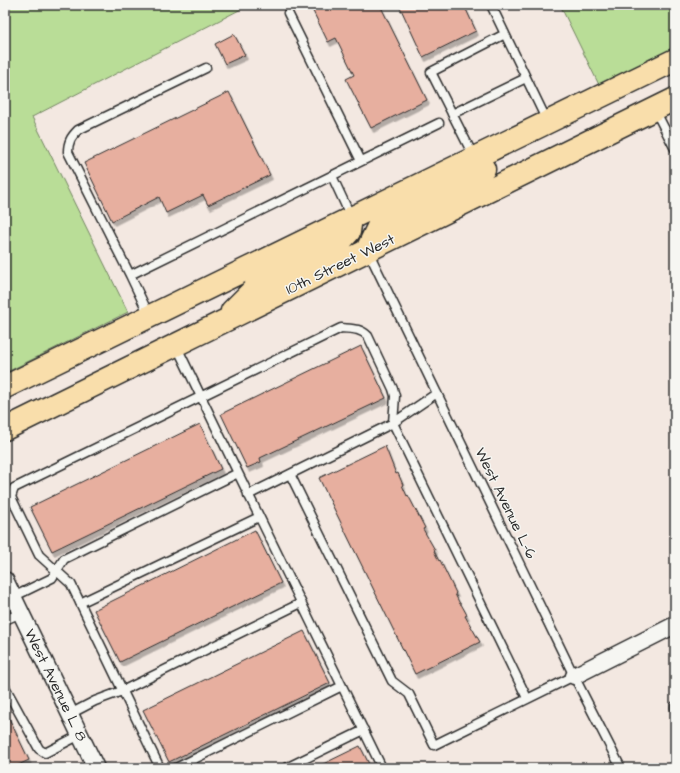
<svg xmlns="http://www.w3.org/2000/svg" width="680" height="773" font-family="'Architects Daughter',sans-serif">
  <defs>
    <filter id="shadow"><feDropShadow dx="2.5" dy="4.5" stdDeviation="0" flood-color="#0004"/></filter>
  </defs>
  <rect width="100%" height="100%" fill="#f3e8e1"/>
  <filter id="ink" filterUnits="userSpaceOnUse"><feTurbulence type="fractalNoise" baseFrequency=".025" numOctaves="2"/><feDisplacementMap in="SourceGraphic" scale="8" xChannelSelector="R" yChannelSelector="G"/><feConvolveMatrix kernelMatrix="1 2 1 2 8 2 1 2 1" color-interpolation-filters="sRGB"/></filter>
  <g filter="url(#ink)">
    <path fill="#b9dd97" stroke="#728461" d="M5 5H249L32 117 128 312 5 373Z
      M560 5H675V58L603 93Z"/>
    <path fill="#e7af9f" stroke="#2b2b2b" filter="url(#shadow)" d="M310 5H380L427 100 371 128 346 79 354 75 336 38 328 42Z
      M404 5H464L476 31 423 57 400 7Z
      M234 34 245 55 225 64 215 44Z
      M229 92 270 175 208 205 203 195 166 213 159 197 112 221 84 163Z
      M361 346 386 398 260 458 261 462 247 468 221 414Z
      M200 424 221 469 52 551 30 507Z
      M385 446 396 474 398 473 403 485H402L407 496 408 495 425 528 423 529 435 550 434 551 439 561 440 560 456 593 455 594 460 604H461L467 615 465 616 480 642 415 674 319 478Z
      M255 530 281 583 120 662 94 610Z
      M304 631 330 683 169 762 143 710Z
      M5 710 29 760 12 768H5Z
      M360 746 371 768H315Z"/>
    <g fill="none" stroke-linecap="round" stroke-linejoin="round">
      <g stroke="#2b2b2b" stroke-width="11">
        <path id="lane" d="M491 5 547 121
          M288 13 361 161
          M655 110 675 149
          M452 114 526 78
          M474 157 431 72 505 34
          M332 176 351 217
          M368 251 574 676 621 768
          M130 275 68 152C68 142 71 137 78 130L206 68
          M149 315 130 275 439 123
          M238 473 382 768
          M290 474 392 681 409 694 434 745 574 676
          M248 495 393 423 437 393
          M13 597 52 578 64 559 238 473 176 345
          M80 603 259 517
          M5 620 21 613
          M5 687 39 749 45 753 80 735
          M675 706V708
          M70 714 95 701 122 691 301 603
          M160 768 71 584 39 555 11 497 14 488 341 328C352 329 360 328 368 336L393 389 395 396 393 423 527 698
          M176 768 342 686
          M286 768 364 730"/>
      </g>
      <g stroke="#2b2b2b" stroke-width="19">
        <path id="street" d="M5 580 96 768
          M574 676 675 625"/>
      </g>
      <g stroke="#2b2b2b" stroke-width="25">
        <path id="primary" d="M367 250 378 227 389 218 484 169
          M232 311 256 287 340 242 349 232 351 218
          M5 387 675 60
          M5 429 675 99"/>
      </g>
      <use href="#lane" stroke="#f6f6f2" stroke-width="8"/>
      <use href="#street" stroke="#f6f6f2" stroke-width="16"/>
      <use href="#primary" stroke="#f9deab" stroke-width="22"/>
    </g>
  </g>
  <g text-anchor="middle" stroke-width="3" stroke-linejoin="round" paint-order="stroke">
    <g font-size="15" fill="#2b2b2b" stroke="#f6f6f2">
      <text transform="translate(340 264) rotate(-26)" y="5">10th Street West</text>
      <text transform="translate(506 503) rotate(64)" y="5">West Avenue L-6</text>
      <text transform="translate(56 685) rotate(64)" y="5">West Avenue L 8</text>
    </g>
  </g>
  <rect width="680" height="773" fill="none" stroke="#f6f6f2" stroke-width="20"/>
  <rect x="10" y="10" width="660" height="753" fill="none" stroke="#2b2b2b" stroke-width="1.5" filter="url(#ink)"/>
</svg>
